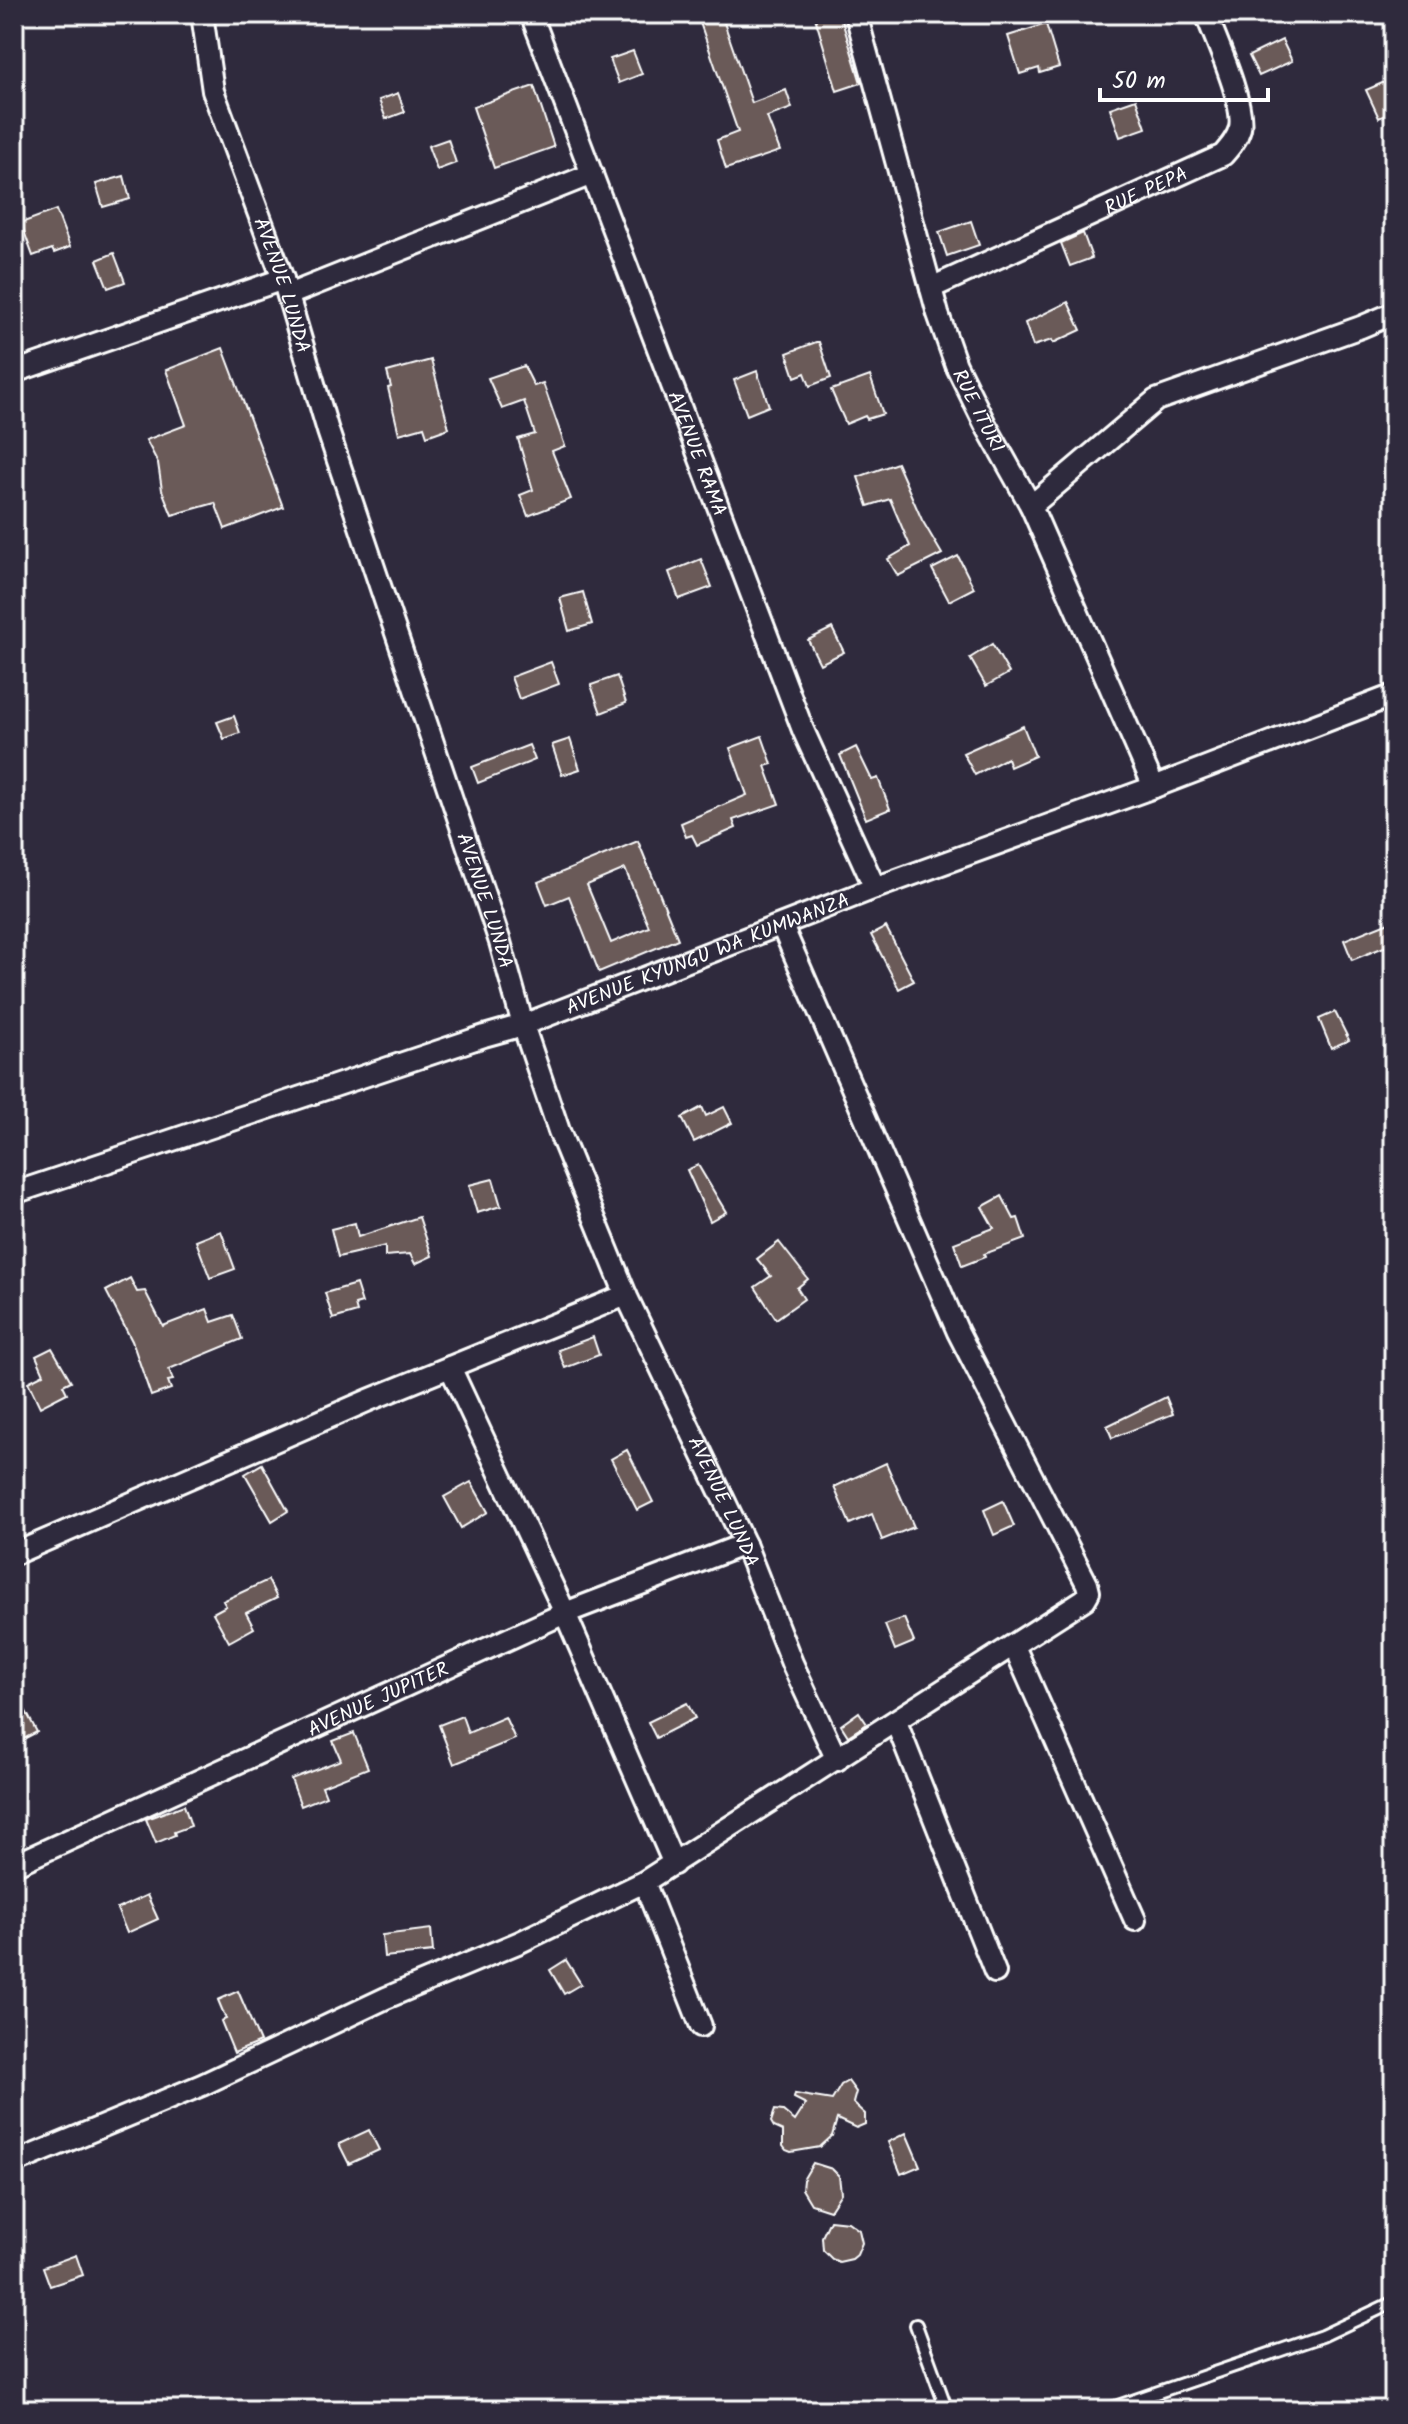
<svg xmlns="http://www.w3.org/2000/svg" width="1408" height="2424" viewBox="0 0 1408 2424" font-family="Kalam,sans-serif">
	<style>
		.building { fill: #6b5a59; stroke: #fff; stroke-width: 2; fill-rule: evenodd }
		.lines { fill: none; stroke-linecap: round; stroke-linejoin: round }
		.lane-casing { stroke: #fff; stroke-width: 16 }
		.street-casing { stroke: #fff; stroke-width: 26 }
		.lane { stroke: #2f2a3d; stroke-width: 10 }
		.street { stroke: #2f2a3d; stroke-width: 20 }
		.labels { text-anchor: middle; stroke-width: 7; stroke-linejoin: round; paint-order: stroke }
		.street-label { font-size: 20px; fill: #fff; stroke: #2f2a3d }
	</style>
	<rect width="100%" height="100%" fill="#2f2a3d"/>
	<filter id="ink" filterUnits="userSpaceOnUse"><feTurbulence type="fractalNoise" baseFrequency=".0125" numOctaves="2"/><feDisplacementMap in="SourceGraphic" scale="16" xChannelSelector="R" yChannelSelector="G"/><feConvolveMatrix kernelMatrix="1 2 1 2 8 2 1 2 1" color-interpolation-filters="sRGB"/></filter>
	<g filter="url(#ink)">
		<g class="building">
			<polygon points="697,14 721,14 752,103 786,90 792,108 767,117 780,151 726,169 717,140 738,132"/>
			<polygon points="814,14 840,14 861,83 837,91"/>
			<polygon points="1046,24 1059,67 1040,73 1039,68 1020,74 1008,36"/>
			<polygon points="1282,40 1292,61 1259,76 1249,56"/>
			<polygon points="633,51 642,74 619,83 610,59"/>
			<polygon points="1394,78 1394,111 1379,118 1366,90"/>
			<polygon points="534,86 554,147 494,168 473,107"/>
			<polygon points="398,93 405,112 386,119 379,100"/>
			<polygon points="1136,99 1146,128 1120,137 1110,108"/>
			<polygon points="448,139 456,163 437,170 428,146"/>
			<polygon points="124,176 130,199 103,207 96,184"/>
			<polygon points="56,210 70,247 54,253 52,249 33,256 21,223"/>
			<polygon points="971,221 979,245 947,256 939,232"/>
			<polygon points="1083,233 1092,258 1070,266 1061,243"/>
			<polygon points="114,253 125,282 108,288 97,260"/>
			<polygon points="1068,302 1081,330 1053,343 1052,340 1033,346 1025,323"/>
			<polygon points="816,342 819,342 831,378 810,386 805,373 795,377 787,353"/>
			<polygon points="223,348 283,507 225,529 215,503 172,515 162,490 158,463 146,440 186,425 166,370"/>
			<polygon points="431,360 449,428 427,436 424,427 399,434 388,388 391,387 387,372"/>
			<polygon points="524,366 534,386 543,383 565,446 552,451 571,499 528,516 520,495 533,490 518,439 535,434 524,401 502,409 488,378"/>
			<polygon points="757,371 769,406 747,415 734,380"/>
			<polygon points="870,376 883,414 867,419 865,416 846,424 831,390"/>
			<polygon points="897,463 922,520 942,554 898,576 888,559 910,546 890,499 868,506 858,477"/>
			<polygon points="958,556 974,588 949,601 932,569"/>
			<polygon points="701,559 712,587 679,599 669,572"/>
			<polygon points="583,592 592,624 569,631 560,598"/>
			<polygon points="832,628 844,652 820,664 808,640"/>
			<polygon points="992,644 1009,673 986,686 970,658"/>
			<polygon points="551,662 559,684 519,699 511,677"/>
			<polygon points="617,676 626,703 601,713 591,685"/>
			<polygon points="234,716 240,733 224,739 217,722"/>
			<polygon points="1023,726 1035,756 1010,767 1007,758 975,775 963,753"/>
			<polygon points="762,736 772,764 765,766 779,804 733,820 736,828 697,845 692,835 686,837 681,823 747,795 730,748"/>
			<polygon points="570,739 580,769 562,775 552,745"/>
			<polygon points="529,745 535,760 478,783 472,767"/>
			<polygon points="856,747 872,780 878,778 890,809 866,819 840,755"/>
			<path d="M 638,841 L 678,939 L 599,972 L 569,896 L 547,905 L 538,882 ZM 625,869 L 649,927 L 611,943 L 587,885 Z"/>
			<polygon points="1394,920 1394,943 1352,960 1344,940"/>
			<polygon points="886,927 914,981 899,989 871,935"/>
			<polygon points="1335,1012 1349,1040 1331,1048 1319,1019"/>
			<polygon points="702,1107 706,1116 724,1107 732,1123 694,1142 682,1118"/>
			<polygon points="698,1165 726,1212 710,1221 687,1170"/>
			<polygon points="493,1179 501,1206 477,1213 469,1185"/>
			<polygon points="1002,1196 1014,1219 1018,1218 1025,1239 984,1254 985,1257 962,1266 954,1243 994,1228 982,1207"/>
			<polygon points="419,1217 432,1256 415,1264 410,1254 385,1256 385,1246 338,1257 331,1229 355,1223 358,1237"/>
			<polygon points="221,1231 235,1269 210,1278 196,1241"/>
			<polygon points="779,1242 808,1279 797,1288 804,1299 776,1319 755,1287 771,1276 757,1259"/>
			<polygon points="130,1278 137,1292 145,1291 163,1326 207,1309 212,1322 233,1315 242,1339 169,1369 173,1380 168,1381 171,1389 151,1396 132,1341 106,1291"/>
			<polygon points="356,1284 362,1303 355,1305 357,1312 333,1319 325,1293"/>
			<polygon points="593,1337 599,1355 565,1368 558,1350"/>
			<polygon points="52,1348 71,1381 63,1385 67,1393 40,1407 28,1382 44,1374 36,1356"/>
			<polygon points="1166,1397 1173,1414 1112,1438 1107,1426"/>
			<polygon points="627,1450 653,1502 637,1510 611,1459"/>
			<polygon points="886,1463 914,1527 882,1540 872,1514 850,1524 834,1487"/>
			<polygon points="262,1464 288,1511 272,1521 245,1474"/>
			<polygon points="471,1482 488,1512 461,1528 444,1497"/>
			<polygon points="1003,1501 1014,1526 994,1535 984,1510"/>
			<polygon points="268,1580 277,1598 246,1613 254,1628 229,1642 213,1613 226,1606 223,1601"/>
			<polygon points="904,1618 914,1642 895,1650 885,1625"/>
			<polygon points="14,1689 37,1732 14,1744"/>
			<polygon points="687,1703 695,1718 656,1738 648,1722"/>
			<polygon points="859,1712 867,1724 848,1736 841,1725"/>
			<polygon points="462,1716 468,1733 505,1717 515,1739 454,1764 439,1725"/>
			<polygon points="354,1733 368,1768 322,1786 326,1796 301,1806 291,1779 341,1760 333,1741"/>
			<polygon points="184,1805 191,1826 174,1832 175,1835 156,1843 146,1819"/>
			<polygon points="147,1895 158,1919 127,1933 117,1909"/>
			<polygon points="431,1929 433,1952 384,1957 382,1935"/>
			<polygon points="566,1960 581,1984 564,1994 550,1970"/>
			<polygon points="238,1991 260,2042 234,2053 221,2021 226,2019 218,2000"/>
			<polygon points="848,2081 856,2092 853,2103 865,2114 865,2124 856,2128 837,2119 832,2136 820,2147 791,2152 786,2150 783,2146 783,2131 774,2127 771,2122 775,2110 783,2111 795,2121 806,2104 794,2098 795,2094 832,2100 841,2085"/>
			<polygon points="369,2130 379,2150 349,2164 339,2144"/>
			<polygon points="906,2133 920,2166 901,2174 888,2142"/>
			<polygon points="813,2163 832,2169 839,2176 841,2193 830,2210 811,2204 802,2189 803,2180"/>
			<polygon points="830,2220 848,2222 859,2230 862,2243 857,2255 852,2259 839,2262 832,2259 823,2250 822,2237"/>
			<polygon points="76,2255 83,2275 50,2286 43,2267"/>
		</g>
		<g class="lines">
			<defs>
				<g id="lane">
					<polyline points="916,2325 947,2410"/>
					<polyline points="1106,2410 1322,2336 1394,2302"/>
				</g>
				<g id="street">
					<path id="s1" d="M 202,14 L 213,91 L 283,279 L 328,431 L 500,942 L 523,1025 L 559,1131 L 626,1295 L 745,1544 L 792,1663 L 837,1760"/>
					<path id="s2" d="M 531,14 L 803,730 L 875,888"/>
					<path id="s3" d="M 856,14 L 938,314 L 956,365 L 985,424 L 1031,506 L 1154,787"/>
					<path id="s4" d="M 931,288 L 1223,155 C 1230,147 1237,139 1240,128 C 1245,104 1216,40 1206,14"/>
					<polyline points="288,295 592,174"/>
					<polyline points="14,372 283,279"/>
					<polyline points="1031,506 1156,400 1361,327 1394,313"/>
					<path id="s5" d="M 14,1193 L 484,1036 L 523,1025 L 875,888 L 1154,787 L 1394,695"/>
					<polyline points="450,1367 565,1613 674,1864"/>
					<polyline points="14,1554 369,1400 626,1295"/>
					<polyline points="1014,1646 1135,1920"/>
					<polyline points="896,1722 995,1972"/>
					<path id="s6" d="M 14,1865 L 565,1613 L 745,1544"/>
					<polyline points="644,1882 701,2026"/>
					<polyline points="14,2163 202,2085 386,1998 520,1942 644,1882 1085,1599 1089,1592 1087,1584 958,1332 782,926"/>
				</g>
			</defs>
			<use href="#lane" class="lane-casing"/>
			<use href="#street" class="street-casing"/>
			<use href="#lane" class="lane"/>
			<use href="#street" class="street"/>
		</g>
	</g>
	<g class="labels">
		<g class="street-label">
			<text dy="7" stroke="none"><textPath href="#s4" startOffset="236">RUE PEPA</textPath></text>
			<text dy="7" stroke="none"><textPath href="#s1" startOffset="284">AVENUE LUNDA</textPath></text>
			<text dy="7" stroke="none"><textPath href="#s3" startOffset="416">RUE ITURI</textPath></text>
			<text dy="7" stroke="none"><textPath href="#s2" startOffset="470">AVENUE RAMA</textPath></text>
			<text dy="7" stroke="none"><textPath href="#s1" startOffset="932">AVENUE LUNDA</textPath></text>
			<text dy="7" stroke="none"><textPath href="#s5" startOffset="734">AVENUE KYUNGU WA KUMWANZA</textPath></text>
			<text dy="7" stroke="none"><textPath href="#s1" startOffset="1580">AVENUE LUNDA</textPath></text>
			<text dy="7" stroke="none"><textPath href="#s6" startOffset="400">AVENUE JUPITER</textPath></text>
		</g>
	</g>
	<rect width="1408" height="2424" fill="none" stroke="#2f2a3d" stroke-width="48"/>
	<rect x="24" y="24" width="1360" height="2376" fill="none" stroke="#fff" stroke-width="3" filter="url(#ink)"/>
	<path d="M1100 88v12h168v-12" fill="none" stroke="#ffffff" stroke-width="4"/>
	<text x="1112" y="88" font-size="24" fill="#ffffff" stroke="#2f2a3d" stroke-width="6" paint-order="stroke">50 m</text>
</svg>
